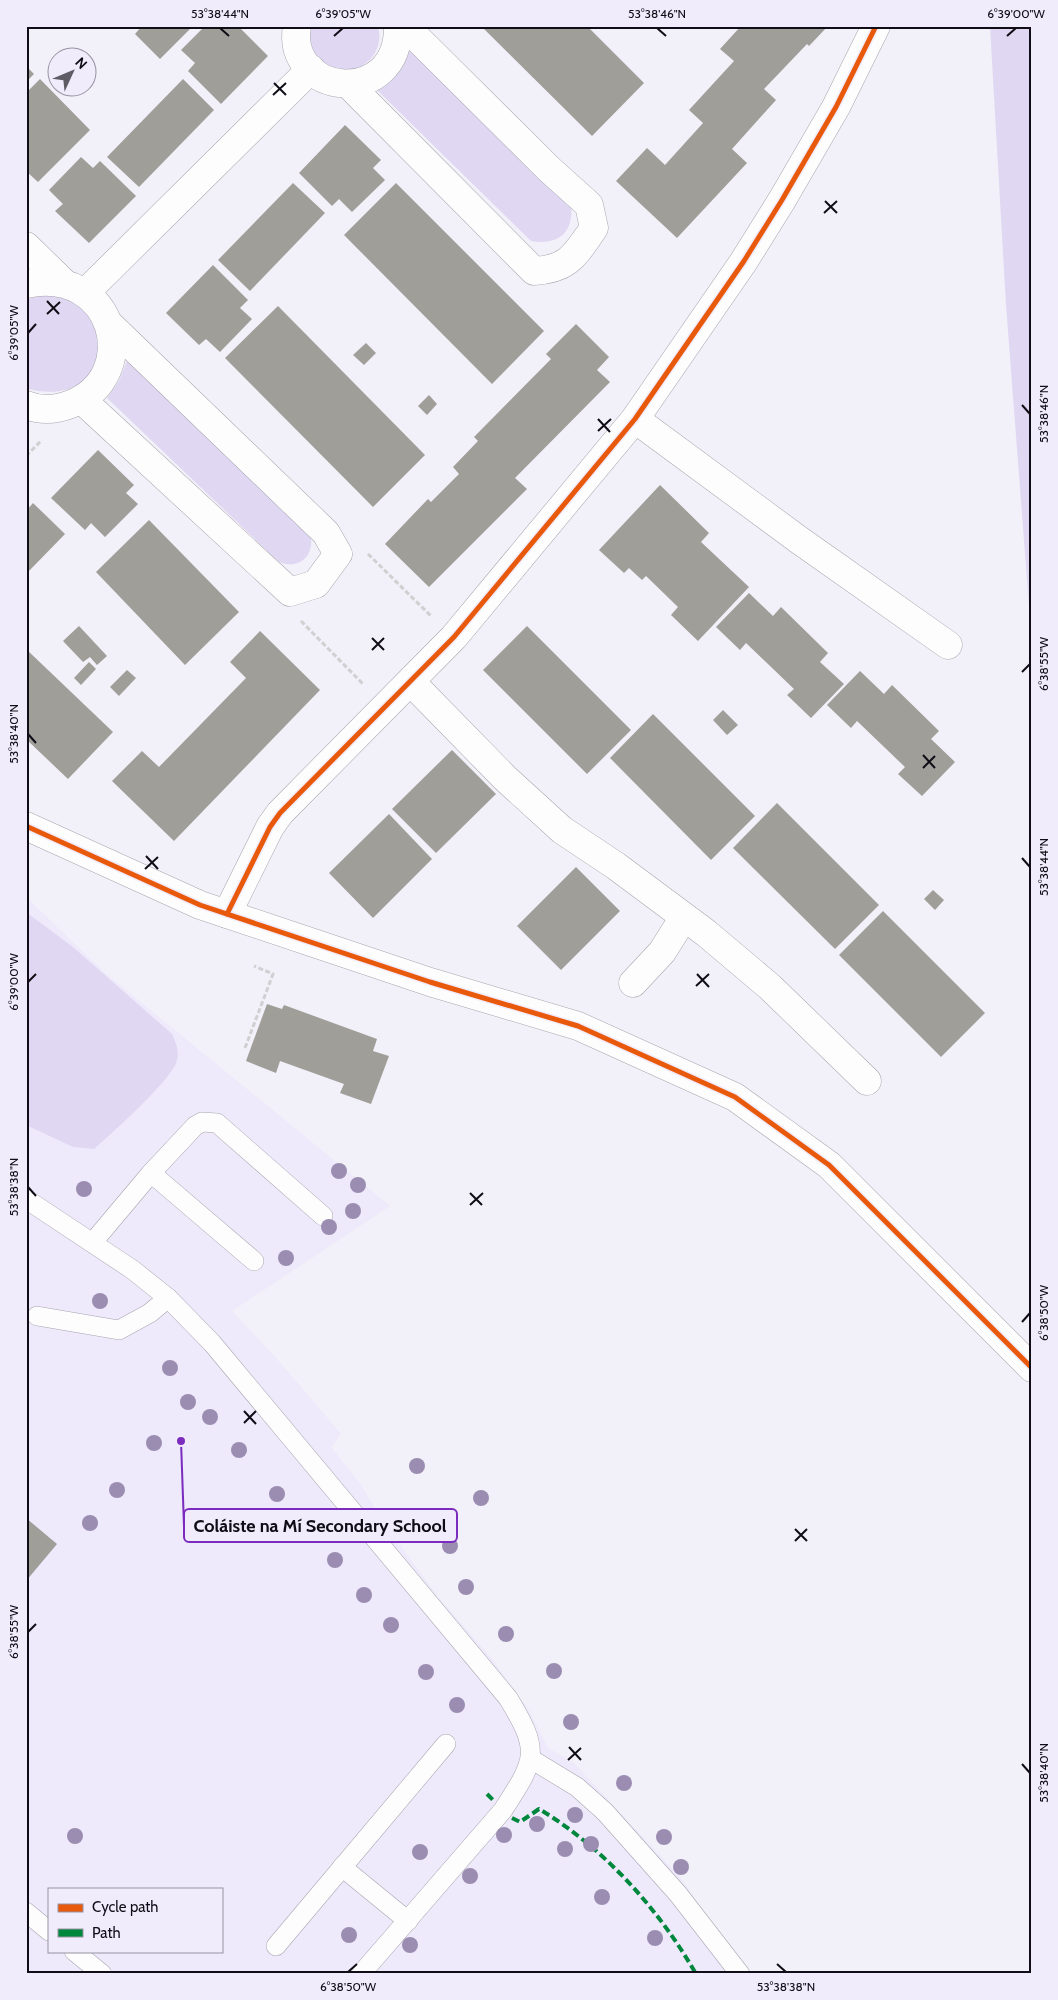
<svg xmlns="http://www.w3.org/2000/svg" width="1058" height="2000" viewBox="0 0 1058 2000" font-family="Cabin,sans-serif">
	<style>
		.built { fill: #eee9fb; fill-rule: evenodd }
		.green { fill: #e0d8f2 }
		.building { fill: #9f9e99 }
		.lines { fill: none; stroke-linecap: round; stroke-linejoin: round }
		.lane-casing { stroke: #a7a5ad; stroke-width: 20 }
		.street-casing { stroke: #a7a5ad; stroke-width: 29 }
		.path { stroke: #d0d0d2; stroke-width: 3; stroke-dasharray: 5 2.5; stroke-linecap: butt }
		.lane { stroke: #fdfdfe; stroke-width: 19 }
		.street { stroke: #fdfdfe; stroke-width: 28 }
		.quiet { stroke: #00873e; stroke-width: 4; stroke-dasharray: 8 4; stroke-linecap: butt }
		.cycleway-casing { stroke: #f1ecfc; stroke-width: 8 }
		.cycleway { stroke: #e8590c; stroke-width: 5 }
		.tree { fill: #9b8db1 }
		.ticks { fill: none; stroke: #100d16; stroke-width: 2 }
		.leader { fill: none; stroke: #7b2cbf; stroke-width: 2 }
		.callout-dot { fill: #7b2cbf; stroke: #f1ecfc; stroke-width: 2 }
		.callout { fill: #f1ecfc; stroke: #7b2cbf; stroke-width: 2 }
		.callout-label { font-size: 18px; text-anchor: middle; font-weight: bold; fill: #100d16 }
		.neatline { fill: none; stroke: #100d16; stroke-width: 2 }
		.ticks-label { font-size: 12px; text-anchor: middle; fill: #100d16 }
	</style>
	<rect width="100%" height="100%" fill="#f2f0f8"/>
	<path class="built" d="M 26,897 L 105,973 L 390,1206 L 232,1311 L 277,1359 L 341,1434 L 331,1447 L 359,1482 L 382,1520 L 438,1597 L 489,1655 L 528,1709 L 548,1748 L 574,1763 L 679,1876 L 749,1974 L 26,1974 ZM 49,1889 L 221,1889 L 221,1951 L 49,1951 Z"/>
	<g class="green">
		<path d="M 310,26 L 378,26 C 391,76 306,95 310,26 Z"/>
		<polygon points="990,26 1032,26 1032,645 1006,305"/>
		<path d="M 410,44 L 570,201 C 576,230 560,246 531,241 L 376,89 L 406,57 Z"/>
		<path d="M 43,293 C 52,295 66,295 73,299 C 77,302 81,307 84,310 C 95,322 95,325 97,341 C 103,384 62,400 26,388 L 26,298 Z"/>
		<path d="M 128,358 L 309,531 C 317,552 302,571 279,562 L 107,398 L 119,381 Z"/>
		<path d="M 26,912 L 73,947 L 172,1034 C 176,1043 180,1052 176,1063 C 169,1082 111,1134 94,1149 L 73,1147 L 26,1125 Z"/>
	</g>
	<g class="building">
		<polygon points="142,26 193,26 160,59 135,34"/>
		<polygon points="205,26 223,26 225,28 227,26 238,26 268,56 221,104 188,71 195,63 181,50"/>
		<polygon points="481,26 587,26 644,83 592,136"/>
		<polygon points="741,26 828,26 809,46 807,44 764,89 776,100 732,149 747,163 677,238 616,181 647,148 665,165 703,123 689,110 734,61 720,49"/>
		<polygon points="26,66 34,74 26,82"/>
		<polygon points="40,79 90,130 38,182 26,171 26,93"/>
		<polygon points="183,79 214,110 139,187 107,157"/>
		<polygon points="345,125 381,160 373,168 385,180 352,212 339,199 332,206 299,173"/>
		<polygon points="81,157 93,168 100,161 136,196 89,243 55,211 63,204 49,190"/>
		<polygon points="293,183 325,213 250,291 218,260"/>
		<polygon points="396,183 544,331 492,384 344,235"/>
		<polygon points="213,265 248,300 240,308 252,319 220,352 206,339 199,345 166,313"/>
		<polygon points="278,306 425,455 373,507 225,358"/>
		<polygon points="576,324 609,357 597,370 610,382 515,478 527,489 429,587 385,544 428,499 431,502 459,474 453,467 478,441 474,437 551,359 546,354"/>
		<polygon points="366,343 376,353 364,365 353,355"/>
		<polygon points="429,395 437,404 427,415 418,406"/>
		<polygon points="98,450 134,485 126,493 138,504 105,537 91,523 85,530 51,498"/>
		<polygon points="660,485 709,533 701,542 749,587 698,641 671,615 678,607 646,576 642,580 629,568 624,573 599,550"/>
		<polygon points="33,503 65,534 26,574 26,511"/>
		<polygon points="149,520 239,612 185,665 96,572"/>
		<polygon points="749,593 773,616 781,607 828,653 820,662 844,684 811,718 787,695 794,689 746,643 740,650 716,627"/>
		<polygon points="79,626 107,656 97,665 90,657 83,662 63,641"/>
		<polygon points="527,626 631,730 587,774 483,670"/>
		<polygon points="260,631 320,690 174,841 112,781 142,751 159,767 246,678 230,662"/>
		<polygon points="26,649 113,732 68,779 26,739"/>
		<polygon points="89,662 96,669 81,685 74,678"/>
		<polygon points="127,670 136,678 119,696 110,687"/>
		<polygon points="860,671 884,694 892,685 939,731 931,739 955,762 922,796 898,774 905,767 857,721 851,728 827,705"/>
		<polygon points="723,710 738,725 727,735 713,720"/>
		<polygon points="653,714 755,816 711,860 610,758"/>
		<polygon points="452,750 496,794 436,853 392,809"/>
		<polygon points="777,803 879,905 835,949 733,848"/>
		<polygon points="389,814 432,859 373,918 329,873"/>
		<polygon points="576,867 620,911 561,970 517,926"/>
		<polygon points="933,890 944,900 935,910 924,899"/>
		<polygon points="883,911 985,1013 941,1057 839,955"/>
		<polygon points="267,1004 282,1009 284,1005 377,1039 373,1051 389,1056 371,1104 340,1093 344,1084 280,1061 276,1073 246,1061"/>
		<polygon points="26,1518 57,1544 26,1581"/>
	</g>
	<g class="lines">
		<defs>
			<g id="lane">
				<polyline points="151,1173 254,1261"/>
				<path d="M 26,1199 L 133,1270 L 168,1298 L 212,1343 L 508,1698 C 541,1752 536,1759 503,1810 L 361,1974"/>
				<polyline points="93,1242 151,1173 195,1126 202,1122 217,1123 323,1216"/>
				<polyline points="37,1316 119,1330 150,1313 168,1298"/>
				<polyline points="531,1759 577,1787 605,1812 678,1894 740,1974"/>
				<polyline points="342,1867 408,1921"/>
				<polyline points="26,1912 49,1931"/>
				<polyline points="276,1946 446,1744"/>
				<polyline points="74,1951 102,1974"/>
			</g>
			<g id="street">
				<path d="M 297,26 C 285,96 399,109 398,26"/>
				<path d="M 349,85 L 534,271 C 569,269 575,255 594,228 L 589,205 L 549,169 L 405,26"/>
				<polyline points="26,246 64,283"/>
				<path d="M 26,284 C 115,265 143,376 71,404 C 56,410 41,411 26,405"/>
				<polyline points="85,293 311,69"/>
				<polyline points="82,400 290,592 316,584 338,554 326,533 109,324"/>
				<polyline points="635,419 799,540 948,645"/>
				<polyline points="411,682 505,778 562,830 616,866 706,933 770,987 867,1081"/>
				<polyline points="26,826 200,905 430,982 578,1026 735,1097 829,1165 1032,1368"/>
				<polyline points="227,914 270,827 280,813 454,637 635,419 744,261 782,200 836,107 876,26"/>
				<polyline points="633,983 662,952 684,917"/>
			</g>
		</defs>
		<use href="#lane" class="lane-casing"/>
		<use href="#street" class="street-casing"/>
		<g class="path">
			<polyline points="26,456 42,440"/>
			<polyline points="368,554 432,617"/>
			<polyline points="301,621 363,684"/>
			<polyline points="245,1048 273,974 254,966"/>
		</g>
		<use href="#lane" class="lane"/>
		<use href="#street" class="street"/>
		<g class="quiet">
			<polyline points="487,1794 494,1801"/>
			<path d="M 512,1818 L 520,1822 L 539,1809 C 603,1847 659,1909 696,1974"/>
		</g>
		<defs>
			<g id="cycleway">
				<polyline points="26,826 200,905 430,982 578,1026 735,1097 829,1165 1032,1368"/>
				<polyline points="227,914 270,827 280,813 454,637 635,419 744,261 782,200 836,107 876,26"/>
			</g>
		</defs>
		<use href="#cycleway" class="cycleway-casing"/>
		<use href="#cycleway" class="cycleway"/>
	</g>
	<g class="tree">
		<circle cx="339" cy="1171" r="8"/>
		<circle cx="358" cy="1185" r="8"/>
		<circle cx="84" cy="1189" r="8"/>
		<circle cx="353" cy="1211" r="8"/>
		<circle cx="329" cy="1227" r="8"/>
		<circle cx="286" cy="1258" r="8"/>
		<circle cx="100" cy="1301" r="8"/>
		<circle cx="170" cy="1368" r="8"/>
		<circle cx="188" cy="1402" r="8"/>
		<circle cx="210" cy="1417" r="8"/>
		<circle cx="154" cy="1443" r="8"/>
		<circle cx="239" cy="1450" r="8"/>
		<circle cx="417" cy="1466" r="8"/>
		<circle cx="117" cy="1490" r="8"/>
		<circle cx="277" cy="1494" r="8"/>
		<circle cx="481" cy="1498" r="8"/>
		<circle cx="90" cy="1523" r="8"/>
		<circle cx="450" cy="1546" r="8"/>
		<circle cx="335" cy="1560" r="8"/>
		<circle cx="466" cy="1587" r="8"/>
		<circle cx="364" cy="1595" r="8"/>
		<circle cx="391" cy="1625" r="8"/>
		<circle cx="506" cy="1634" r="8"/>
		<circle cx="554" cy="1671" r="8"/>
		<circle cx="426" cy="1672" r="8"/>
		<circle cx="457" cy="1705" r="8"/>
		<circle cx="571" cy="1722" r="8"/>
		<circle cx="624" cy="1783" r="8"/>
		<circle cx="575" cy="1815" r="8"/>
		<circle cx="537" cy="1824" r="8"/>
		<circle cx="504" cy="1835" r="8"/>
		<circle cx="75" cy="1836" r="8"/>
		<circle cx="664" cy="1837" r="8"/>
		<circle cx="591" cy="1844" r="8"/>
		<circle cx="565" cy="1849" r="8"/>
		<circle cx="420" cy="1852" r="8"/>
		<circle cx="681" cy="1867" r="8"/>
		<circle cx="470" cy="1876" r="8"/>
		<circle cx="602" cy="1897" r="8"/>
		<circle cx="349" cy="1935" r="8"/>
		<circle cx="655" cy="1938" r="8"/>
		<circle cx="410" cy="1945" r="8"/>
	</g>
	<path class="ticks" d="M 220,28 L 229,36M 657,28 L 666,36M 334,36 L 343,28M 1007,36 L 1016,28M 274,83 L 286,95M 273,95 L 286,83M 825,201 L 837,213M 824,213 L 837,201M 47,301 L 59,314M 47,314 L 60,302M 28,333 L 36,324M 1022,405 L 1030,414M 598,419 L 610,432M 598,431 L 611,419M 372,638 L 384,650M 372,650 L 384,638M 1022,672 L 1030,664M 28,734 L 36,743M 923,755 L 935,768M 923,768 L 935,756M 146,856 L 158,869M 1022,858 L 1030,867M 145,869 L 158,857M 697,974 L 709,987M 28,982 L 36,974M 696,986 L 709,974M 28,1187 L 36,1196M 470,1193 L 482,1205M 470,1205 L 483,1193M 1022,1322 L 1030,1313M 244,1411 L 256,1424M 244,1423 L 256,1411M 795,1529 L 807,1541M 795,1541 L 807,1529M 28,1632 L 36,1624M 569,1747 L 581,1760M 568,1760 L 581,1748M 1022,1764 L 1030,1773M 777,1964 L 786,1972M 348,1972 L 357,1964"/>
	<path class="leader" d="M181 1441L184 1526"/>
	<circle class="callout-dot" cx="181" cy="1441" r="5"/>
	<rect class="callout" x="184" y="1509" width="273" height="33" rx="5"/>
	<g class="callout-label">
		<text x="320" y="1532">Coláiste na Mí Secondary School</text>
	</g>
	<rect width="1058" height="2000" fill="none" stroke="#f1ecfc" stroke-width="55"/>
	<rect x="48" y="1888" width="175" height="65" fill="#f1ecfc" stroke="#9793a0"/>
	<rect x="58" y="1904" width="25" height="8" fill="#e8590c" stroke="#9793a0"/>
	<text x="92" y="1912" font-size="15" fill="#100d16">Cycle path</text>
	<rect x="58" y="1929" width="25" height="8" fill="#00873e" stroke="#9793a0"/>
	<text x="92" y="1938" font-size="15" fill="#100d16">Path</text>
	<g transform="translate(72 72) rotate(46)"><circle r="24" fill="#f1ecfc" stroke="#9793a0"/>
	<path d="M0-4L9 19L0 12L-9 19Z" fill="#5f5c65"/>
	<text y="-8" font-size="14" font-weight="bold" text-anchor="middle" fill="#100d16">N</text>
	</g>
	<rect x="28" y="28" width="1002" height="1944" class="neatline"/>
	<g class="ticks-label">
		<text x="220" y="18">53°38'44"N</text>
		<text x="343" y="18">6°39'05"W</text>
		<text x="657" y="18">53°38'46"N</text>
		<text x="1016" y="18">6°39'00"W</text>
		<text transform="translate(14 333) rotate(-90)" y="4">6°39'05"W</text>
		<text transform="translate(1044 414) rotate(-90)" y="4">53°38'46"N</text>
		<text transform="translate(1044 664) rotate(-90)" y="4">6°38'55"W</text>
		<text transform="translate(14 734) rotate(-90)" y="4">53°38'40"N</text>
		<text transform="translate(1044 867) rotate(-90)" y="4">53°38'44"N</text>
		<text transform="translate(14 982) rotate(-90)" y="4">6°39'00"W</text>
		<text transform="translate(14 1187) rotate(-90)" y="4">53°38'38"N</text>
		<text transform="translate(1044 1313) rotate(-90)" y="4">6°38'50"W</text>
		<text transform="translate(14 1632) rotate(-90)" y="4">6°38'55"W</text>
		<text transform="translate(1044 1773) rotate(-90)" y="4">53°38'40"N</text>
		<text x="348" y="1991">6°38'50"W</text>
		<text x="786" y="1991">53°38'38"N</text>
	</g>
</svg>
